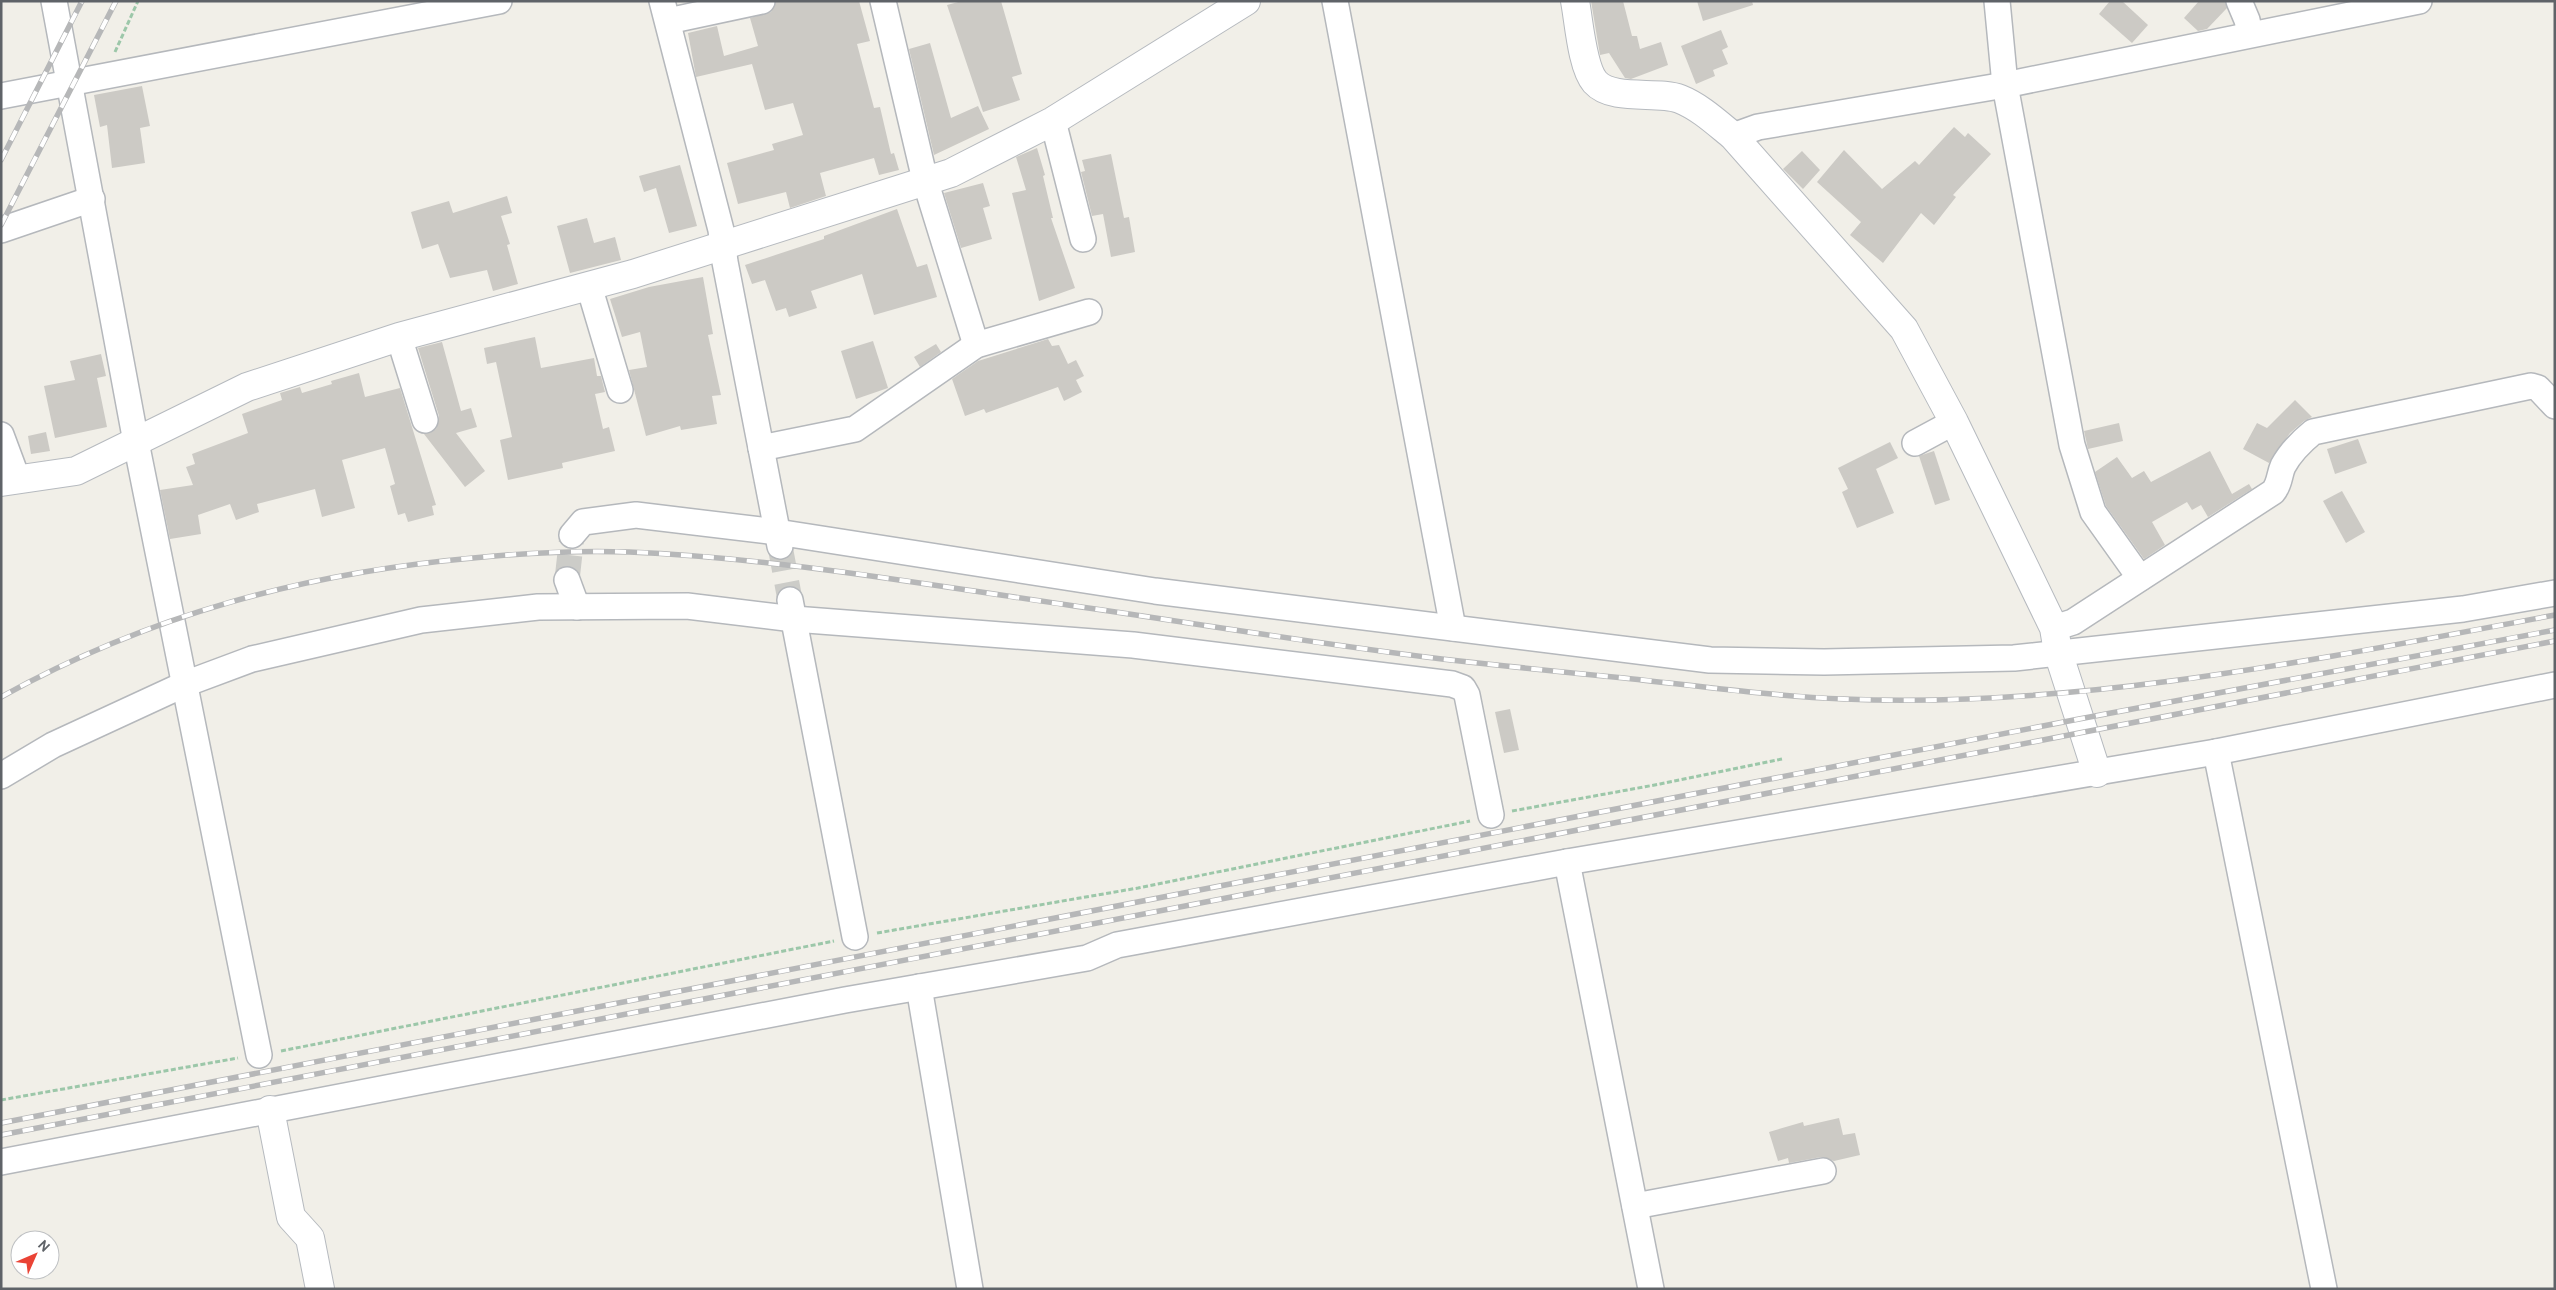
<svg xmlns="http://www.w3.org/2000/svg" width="2556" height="1290" viewBox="0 0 2556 1290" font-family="Overpass,sans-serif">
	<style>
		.building { fill: #cccac5 }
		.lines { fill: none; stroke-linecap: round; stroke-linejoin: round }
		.street-tunnel { stroke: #ccccc8; stroke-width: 25; stroke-dasharray: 25 12; stroke-linecap: butt }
		.street-casing { stroke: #b5b8bc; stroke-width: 28 }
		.secondary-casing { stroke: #b6babf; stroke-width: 30 }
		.path { stroke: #9cc7a9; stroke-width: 3; stroke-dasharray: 5 2.5; stroke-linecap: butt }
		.street { stroke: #fff; stroke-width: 25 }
		.secondary { stroke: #fff; stroke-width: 28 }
		.rail-casing { stroke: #b6b7b8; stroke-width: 5.5 }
		.rail { stroke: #fff; stroke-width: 4; stroke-dasharray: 11; stroke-linecap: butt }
	</style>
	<rect width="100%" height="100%" fill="#f1efe8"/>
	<g class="building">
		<polygon points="776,1 859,1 870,41 857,44 874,108 880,107 891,154 894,153 899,170 879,175 874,158 820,173 826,196 790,208 786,192 738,204 727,163 774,150 772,144 803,135 793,103 765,110 752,64 696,77 688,33 717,26 724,56 758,46 750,18 771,12"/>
		<polygon points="962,1 1001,1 1022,74 1012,77 1020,100 983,112 947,5"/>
		<polygon points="1591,1 1623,1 1632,36 1637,36 1640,49 1661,42 1668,65 1631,79 1625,78 1609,53 1600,55"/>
		<polygon points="1697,1 1752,1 1753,5 1703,21"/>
		<polygon points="2110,1 2122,1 2148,25 2132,43 2099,14"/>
		<polygon points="2199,1 2225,1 2227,8 2207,29 2198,31 2184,18"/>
		<polygon points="1721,30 1728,47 1722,50 1728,64 1713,70 1715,76 1696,84 1681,46"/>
		<polygon points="930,43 951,118 978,106 989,129 934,155 909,49"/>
		<polygon points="142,86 150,126 140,128 145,163 112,168 107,125 100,127 94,95"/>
		<polygon points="1954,127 1965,137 1968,133 1991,154 1953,195 1956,197 1934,225 1921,213 1883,263 1850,235 1861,222 1817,182 1844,150 1882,189 1915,161 1919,165"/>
		<polygon points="1037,148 1045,175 1043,176 1053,218 1051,218 1075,288 1039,301 1012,193 1026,190 1016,157"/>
		<polygon points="1802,151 1820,170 1803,189 1783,169"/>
		<polygon points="1111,154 1124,218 1129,217 1135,252 1111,257 1103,214 1092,216 1081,172 1085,171 1082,160"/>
		<polygon points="680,165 697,226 669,233 656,188 644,192 639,176"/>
		<polygon points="983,183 990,206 983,208 992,239 961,248 944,193"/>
		<polygon points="507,196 512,213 501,216 510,244 507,245 518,284 493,291 487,270 450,278 438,244 422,249 411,212 449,201 453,213"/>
		<polygon points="897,209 917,267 927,264 937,297 874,315 862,274 811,291 817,308 789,317 786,308 776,311 765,280 752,284 745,265 824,239 824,236"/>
		<polygon points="587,218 594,243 615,237 621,260 570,273 557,226"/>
		<polygon points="703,277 713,334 708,335 721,395 712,396 717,424 681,430 680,426 646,436 629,370 647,367 640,332 622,337 610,299 649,287"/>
		<polygon points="535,337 541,368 594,358 597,376 601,376 605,392 595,394 603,429 609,427 615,451 562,463 563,468 508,480 500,440 512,437 496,362 487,364 484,348"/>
		<polygon points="1048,339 1052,346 1059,345 1068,364 1076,360 1084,376 1076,380 1082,392 1064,401 1058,387 986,413 984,409 965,416 952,379 978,361"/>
		<polygon points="873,341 888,388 856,399 841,351"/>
		<polygon points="442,342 461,411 471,408 477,427 456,433 485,471 465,487 424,434 436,429 439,416 418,348"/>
		<polygon points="936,344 941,352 920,367 914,357"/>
		<polygon points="101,354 106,376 97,378 107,427 55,438 44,386 75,380 70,361"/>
		<polygon points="359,373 365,397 400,388 436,505 432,506 434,515 408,522 405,513 398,515 390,486 395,484 385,448 342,460 355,508 322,517 315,489 257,504 259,512 236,520 230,504 198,515 201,534 170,539 160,490 193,485 186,467 195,464 192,454 248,433 242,414 282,400 280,393 300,387 302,393 332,384 331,381"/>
		<polygon points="2295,400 2312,417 2304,421 2290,433 2269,463 2243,449 2257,423 2267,428"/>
		<polygon points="2119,423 2123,441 2088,449 2084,431"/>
		<polygon points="46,432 50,451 31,454 28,436"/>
		<polygon points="2358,439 2367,463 2335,474 2327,449"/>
		<polygon points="1890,442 1898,458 1876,469 1894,513 1857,528 1842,492 1848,489 1838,468"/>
		<polygon points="1934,451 1950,500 1935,505 1919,456"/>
		<polygon points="2210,451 2232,494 2249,484 2252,489 2208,517 2201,505 2192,510 2187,502 2152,522 2165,545 2144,559 2106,506 2095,472 2117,457 2132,478 2144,471 2151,482"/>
		<polygon points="2342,491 2365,532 2346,543 2323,501"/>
		<polygon points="1510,709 1519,750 1504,753 1495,712"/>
		<polygon points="1839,1118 1843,1135 1855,1133 1860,1155 1834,1161 1821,1157 1789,1163 1788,1158 1778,1161 1769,1132 1803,1122 1804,1126"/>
	</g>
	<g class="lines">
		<g class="street-tunnel">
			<polyline points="780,546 790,600"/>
			<polyline points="567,580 572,535"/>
		</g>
		<defs>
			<g id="street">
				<polyline points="54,1 136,442 259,1055"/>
				<polyline points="662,1 721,230 725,262 780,546"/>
				<polyline points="883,1 925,180 976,345"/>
				<polyline points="1335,1 1453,628"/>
				<polyline points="1997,1 2005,85 2072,445 2093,512 2140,578"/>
				<polyline points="2239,1 2247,20 2250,34"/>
				<polyline points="668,21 762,1"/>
				<polyline points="1,96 499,1"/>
				<polyline points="1053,121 1083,239"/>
				<polyline points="1733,136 1758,127 2005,85 2419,1"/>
				<polyline points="1,230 92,199"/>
				<polyline points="589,286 620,390"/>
				<polyline points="399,337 425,420"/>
				<polyline points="1,435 17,478"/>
				<polyline points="1915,443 1954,422"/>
				<polyline points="761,448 855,429 976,345 1089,312"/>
				<polyline points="572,535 583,522 636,515 777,532 1155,591 1710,660 1824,662 2014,658 2463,609 2555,593"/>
				<polyline points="567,580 577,607"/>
				<polyline points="790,600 855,937"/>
				<path d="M 2054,628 L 2073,622 L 2273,492 C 2280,484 2279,475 2283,466 C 2290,453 2302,441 2313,432 L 2531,386 L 2538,388 L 2555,406"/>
				<polyline points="2216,752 2324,1289"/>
				<polyline points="1,776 53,745 185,684 252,659 421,620 538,607 687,606 794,619 1133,645 1452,684 1463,688 1467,695 1491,815"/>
				<polyline points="1567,862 1651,1289"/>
				<polyline points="919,987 970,1289"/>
				<polyline points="1,1162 845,1000 1087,958 1117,945 1567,862 2216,752 2555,685"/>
				<polyline points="1635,1206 1823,1171"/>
			</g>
			<g id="secondary">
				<path d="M 1575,1 C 1579,22 1582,67 1595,82 C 1613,102 1658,90 1680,99 C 1700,107 1717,123 1733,136 L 1904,329 L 1954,422 L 2054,628 L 2058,652 L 2097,773"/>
				<polyline points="1,482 76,471 247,387 399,337 633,274 951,173 1053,121 1246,1"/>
				<polyline points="270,1110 291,1217 310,1238 320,1289"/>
			</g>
		</defs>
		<use href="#street" class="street-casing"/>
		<use href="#secondary" class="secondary-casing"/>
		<g class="path">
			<polyline points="115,52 138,1"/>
			<polyline points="1512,811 1660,784 1782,759"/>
			<polyline points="877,933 1138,888 1470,821"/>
			<polyline points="281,1051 834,941"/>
			<polyline points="1,1100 238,1058"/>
		</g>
		<use href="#street" class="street"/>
		<use href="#secondary" class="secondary"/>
		<defs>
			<g id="rail">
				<polyline points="1,160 82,1"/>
				<polyline points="1,225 116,1"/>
				<path d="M 1,697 C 149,615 305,573 473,558 C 525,553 576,550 629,552 C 776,558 922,584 1068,605 C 1193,623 1318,644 1442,659 C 1503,666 1563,672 1624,678 C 1697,686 1771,696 1844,699 C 2080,709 2324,658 2555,615"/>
				<polyline points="1,1123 2079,719 2555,630"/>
				<polyline points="1,1135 2555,641"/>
			</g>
		</defs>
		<use href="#rail" class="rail-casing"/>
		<use href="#rail" class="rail"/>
	</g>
	<rect width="2556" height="1290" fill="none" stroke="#5f6368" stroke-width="5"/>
	<g transform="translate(35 1255) rotate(45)"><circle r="24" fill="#ffffff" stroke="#bfc1c3"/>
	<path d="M0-4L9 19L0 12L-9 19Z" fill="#ea4335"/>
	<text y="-8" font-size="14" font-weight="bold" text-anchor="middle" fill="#5f6368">N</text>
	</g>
</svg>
